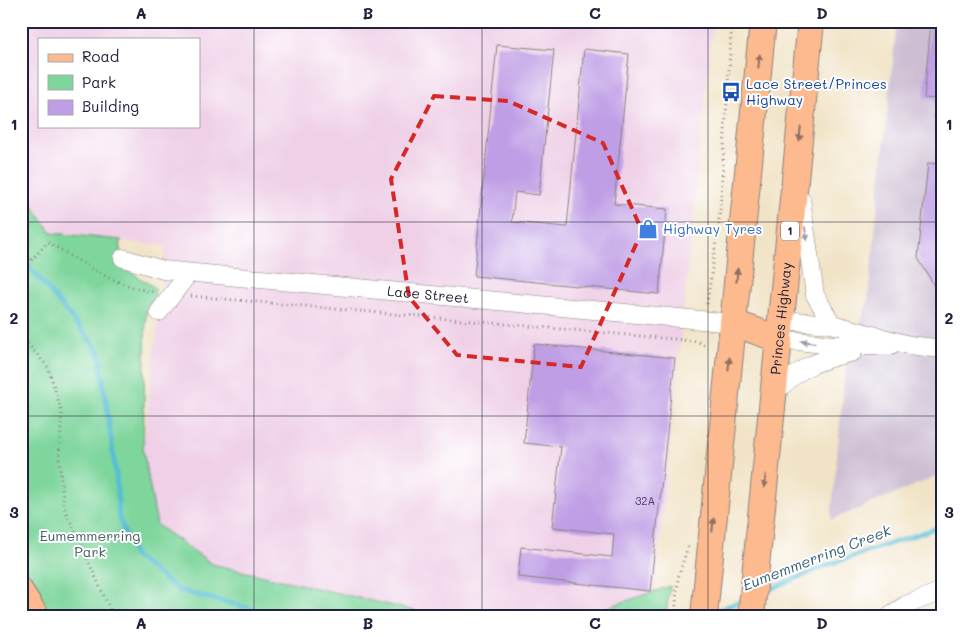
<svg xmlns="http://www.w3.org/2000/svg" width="963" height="637" viewBox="0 0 963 637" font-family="Mali,sans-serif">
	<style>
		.built { fill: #efd0e7; fill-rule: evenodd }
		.industrial { fill: #cdbed3 }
		.green { fill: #7ed69c; stroke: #507c6c }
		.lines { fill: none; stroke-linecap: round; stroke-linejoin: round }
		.stream { stroke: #56bdd3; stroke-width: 5 }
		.building { fill: #bf9ee5 }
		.minor-casing { stroke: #8a8280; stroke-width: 19 }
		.major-casing { stroke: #8a8280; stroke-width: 24 }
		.highway-casing { stroke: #8a8280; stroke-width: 28 }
		.path { stroke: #8a8280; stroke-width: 3; stroke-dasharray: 1 4; stroke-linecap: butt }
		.minor { stroke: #fff; stroke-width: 18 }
		.major { stroke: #fcba8e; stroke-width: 22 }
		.highway { stroke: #fcba8e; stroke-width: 26 }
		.oneway { fill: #8f6e64 }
		.oneway2 { fill: #9c9ca7 }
		.marked { fill: none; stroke: #d62828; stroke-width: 4; stroke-dasharray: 10 6; stroke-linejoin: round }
		.grid { fill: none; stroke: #22223b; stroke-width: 1; stroke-opacity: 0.55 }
		.labels { text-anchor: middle; stroke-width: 4; stroke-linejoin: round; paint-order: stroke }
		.number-label { font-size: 11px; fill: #494166 }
		.shield { fill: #fff; stroke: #646476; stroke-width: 1 }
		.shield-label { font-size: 12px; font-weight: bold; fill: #22223b }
		.transit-label { font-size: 14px; fill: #164399; stroke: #fff; text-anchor: start }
		.shop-label { font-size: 14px; fill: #366cbe; stroke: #fff; text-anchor: start }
		.street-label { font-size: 14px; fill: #22223b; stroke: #fff }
		.park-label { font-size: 14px; fill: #42615d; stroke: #fff }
		.water-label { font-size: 15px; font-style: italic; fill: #376078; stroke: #fff }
		.neatline { fill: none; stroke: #22223b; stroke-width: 2 }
		.grid-label { font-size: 16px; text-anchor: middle; font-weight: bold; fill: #22223b }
	</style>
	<rect width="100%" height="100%" fill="#fff"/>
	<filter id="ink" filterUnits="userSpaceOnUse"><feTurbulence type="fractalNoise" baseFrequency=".02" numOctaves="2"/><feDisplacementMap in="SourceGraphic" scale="10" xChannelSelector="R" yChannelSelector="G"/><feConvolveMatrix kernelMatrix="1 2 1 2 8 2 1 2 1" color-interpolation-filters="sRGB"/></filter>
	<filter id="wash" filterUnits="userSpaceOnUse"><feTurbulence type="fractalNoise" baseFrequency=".0096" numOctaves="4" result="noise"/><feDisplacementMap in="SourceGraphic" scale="20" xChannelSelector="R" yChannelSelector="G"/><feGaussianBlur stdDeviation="1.12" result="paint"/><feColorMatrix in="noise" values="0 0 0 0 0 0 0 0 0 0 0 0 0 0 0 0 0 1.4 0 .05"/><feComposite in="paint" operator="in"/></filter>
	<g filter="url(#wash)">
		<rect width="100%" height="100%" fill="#f1e3c6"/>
		<path class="built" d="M 21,21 L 713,21 L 655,591 L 582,616 L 437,616 L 212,564 L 157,525 L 143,451 L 166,246 L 52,233 L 21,189 ZM 39,39 L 199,39 L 199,126 L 39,126 Z"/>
		<polygon class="industrial" points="897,21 942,21 942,474 831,520 845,372 868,300"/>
		<g class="green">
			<polygon points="21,189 52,233 121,240 119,264 155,288 154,299 146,311 143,450 157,525 212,564 437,616 38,616 21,589"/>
			<polygon points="670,586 666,616 582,616"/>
		</g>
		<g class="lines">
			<g class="stream">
				<polyline points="21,257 99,351 116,475 119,519 134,556 178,590 279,616"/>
				<polyline points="761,593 828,565 942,526"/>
				<polyline points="713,612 744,600"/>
			</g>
		</g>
		<g id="blocks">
			<g class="building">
				<polygon points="931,21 942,21 942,117 934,117 936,99 924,98"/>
				<polygon points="497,45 554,50 539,195 515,192 512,222 567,227 584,49 629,54 614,204 667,209 659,294 474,276"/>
				<polygon points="928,163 942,164 942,299 918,258"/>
				<polygon points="534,344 675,358 650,591 518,577 521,547 612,557 614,534 552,527 561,447 524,443"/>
			</g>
		</g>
	</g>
	<g filter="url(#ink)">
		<use href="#blocks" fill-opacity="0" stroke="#8a8280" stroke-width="1"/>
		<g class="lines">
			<defs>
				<g id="minor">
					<polyline points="801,199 815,295 832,324"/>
					<path id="s1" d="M 123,258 L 163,270 L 733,323"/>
					<polyline points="159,312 189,273"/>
					<polyline points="781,320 832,324 909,345 942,349"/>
					<polyline points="779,339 833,345 891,345"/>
					<path d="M 773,394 C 804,365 812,362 853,352"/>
					<polyline points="889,616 906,605 942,591"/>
				</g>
				<polyline id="major" points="21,589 38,616"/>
				<g id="highway">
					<polyline points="733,323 779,339"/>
					<polyline points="704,616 763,21"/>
					<path id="s2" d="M 751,616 L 811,21"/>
				</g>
			</defs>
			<use href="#minor" class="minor-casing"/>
			<use href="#major" class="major-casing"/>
			<use href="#highway" class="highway-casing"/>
			<g class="path">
				<path d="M 21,271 L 48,242 C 81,262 115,287 155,292"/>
				<polyline points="191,296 696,341 706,346"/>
				<polyline points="707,304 720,212 732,21"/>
				<polyline points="21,336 48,367 62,413 59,458 64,507 113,616"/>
				<polyline points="675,616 678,578 689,543"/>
			</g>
			<use href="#minor" class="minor"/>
			<use href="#major" class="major"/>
			<use href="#highway" class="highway"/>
		</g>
		<defs><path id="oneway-solid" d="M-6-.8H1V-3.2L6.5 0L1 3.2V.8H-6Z" transform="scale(1.25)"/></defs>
		<g class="oneway">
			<use href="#oneway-solid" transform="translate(759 61) rotate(-84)"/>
			<use href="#oneway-solid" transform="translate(800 134) rotate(96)"/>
			<use href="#oneway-solid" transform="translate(737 275) rotate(-85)"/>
			<use href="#oneway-solid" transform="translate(729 364) rotate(-84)"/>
			<use href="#oneway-solid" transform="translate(765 481) rotate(96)"/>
			<use href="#oneway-solid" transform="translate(713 525) rotate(-84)"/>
		</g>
		<g class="oneway2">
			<use href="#oneway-solid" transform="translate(806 234) rotate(81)"/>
			<use href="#oneway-solid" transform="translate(808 342) rotate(-173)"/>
		</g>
	</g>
	<path class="marked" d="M 434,96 L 508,101 L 603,143 L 642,231 L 581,367 L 457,355 L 409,297 L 391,179 Z"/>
	<path class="grid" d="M 254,21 L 254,616M 482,21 L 482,616M 708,21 L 708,616M 21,222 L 942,222M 21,416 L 942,416"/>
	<defs>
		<symbol id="bus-bare" viewBox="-9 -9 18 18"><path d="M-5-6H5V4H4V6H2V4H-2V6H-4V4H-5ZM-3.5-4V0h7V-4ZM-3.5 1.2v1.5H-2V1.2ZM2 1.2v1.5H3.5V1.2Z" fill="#1a4fb4" stroke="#fff" stroke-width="2.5" paint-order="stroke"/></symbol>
		<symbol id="shop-bare" viewBox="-9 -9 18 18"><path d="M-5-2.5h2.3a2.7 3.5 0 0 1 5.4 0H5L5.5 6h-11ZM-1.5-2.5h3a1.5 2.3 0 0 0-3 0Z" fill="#3f7fe0" stroke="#fff" stroke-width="2.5" paint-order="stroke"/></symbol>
	</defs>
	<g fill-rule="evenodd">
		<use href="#bus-bare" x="717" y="78" width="28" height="28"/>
		<use href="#shop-bare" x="634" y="215" width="28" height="28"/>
	</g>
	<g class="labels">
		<g class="number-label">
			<text x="645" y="505">32A</text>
		</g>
		<rect class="shield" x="781" y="221.5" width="18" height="19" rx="4"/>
		<g class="shield-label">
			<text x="790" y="235">1</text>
		</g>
		<g class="transit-label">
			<text x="746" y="89">Lace Street/Princes<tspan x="746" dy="16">Highway</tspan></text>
		</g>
		<g class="shop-label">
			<text x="663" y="234">Highway Tyres</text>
		</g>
		<g class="street-label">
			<text dy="5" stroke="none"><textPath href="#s1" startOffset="308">Lace Street</textPath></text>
			<text dy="5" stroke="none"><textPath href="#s2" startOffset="299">Princes Highway</textPath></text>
		</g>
		<g class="park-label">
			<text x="90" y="541">Eumemmerring<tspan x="90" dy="16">Park</tspan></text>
		</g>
		<g class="water-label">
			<text transform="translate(817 558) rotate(-21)" y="5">Eumemmerring Creek</text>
		</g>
	</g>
	<rect width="963" height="637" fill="none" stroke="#fff" stroke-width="55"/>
	<rect x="38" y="38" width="162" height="90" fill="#ffffff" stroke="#a7a7b1"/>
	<rect x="48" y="54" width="25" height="8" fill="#fcba8e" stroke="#a7a7b1"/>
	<text x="82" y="62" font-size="15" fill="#22223b">Road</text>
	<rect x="48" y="75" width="25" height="15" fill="#7ed69c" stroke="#a7a7b1"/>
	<text x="82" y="88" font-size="15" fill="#22223b">Park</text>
	<rect x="48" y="100" width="25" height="15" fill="#bf9ee5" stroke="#a7a7b1"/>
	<text x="82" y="112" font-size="15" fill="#22223b">Building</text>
	<rect x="28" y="28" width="908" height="582" class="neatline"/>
	<g class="grid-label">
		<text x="141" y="19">A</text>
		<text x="368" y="19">B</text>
		<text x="595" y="19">C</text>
		<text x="822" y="19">D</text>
		<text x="14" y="130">1</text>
		<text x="949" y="130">1</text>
		<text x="14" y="324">2</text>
		<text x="949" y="324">2</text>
		<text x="14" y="518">3</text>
		<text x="949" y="518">3</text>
		<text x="141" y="629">A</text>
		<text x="368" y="629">B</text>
		<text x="595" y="629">C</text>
		<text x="822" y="629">D</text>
	</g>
</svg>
